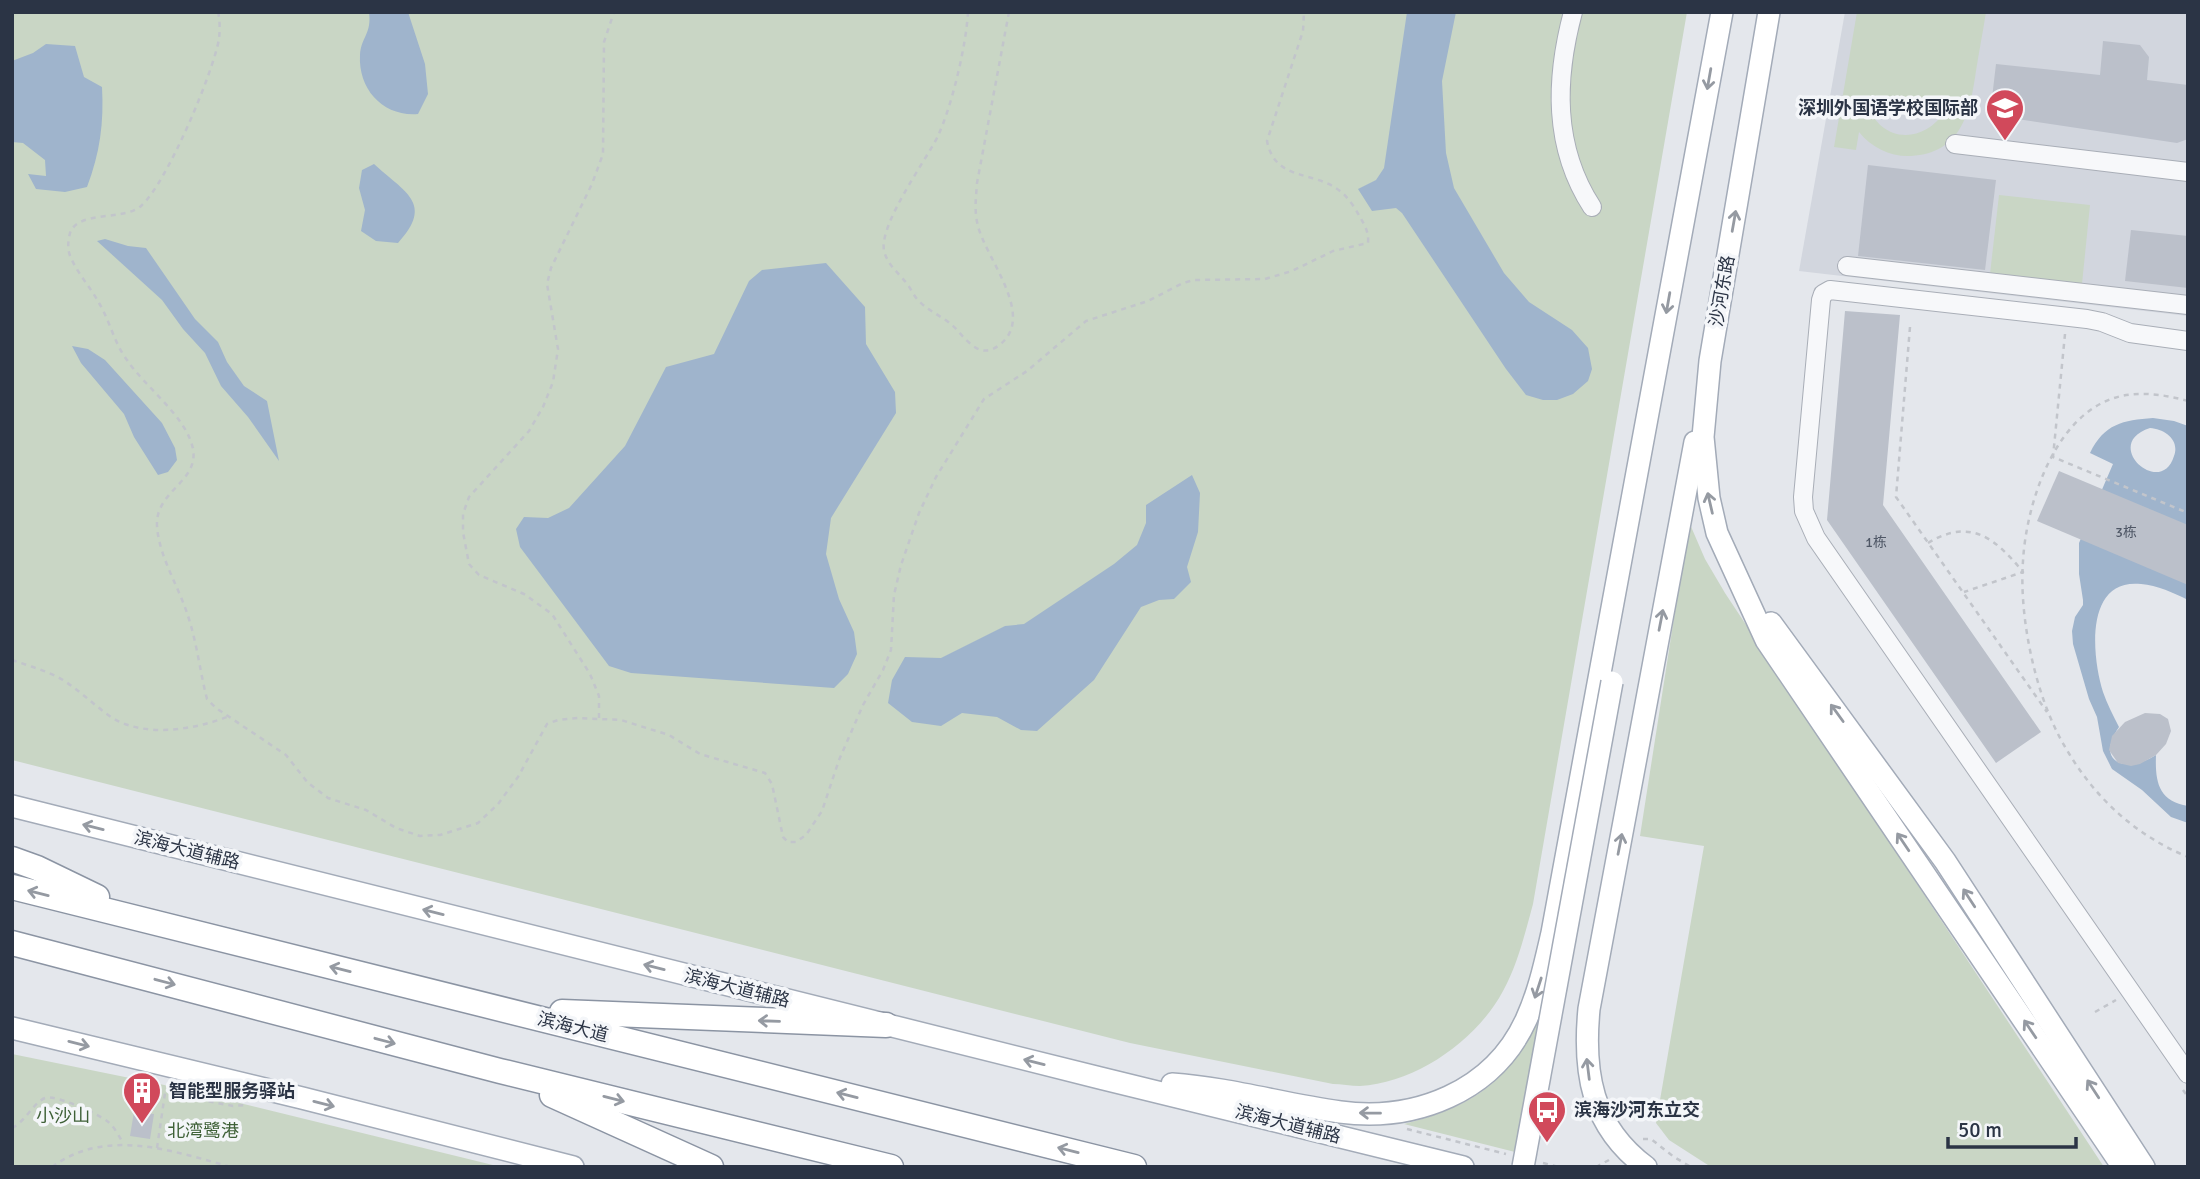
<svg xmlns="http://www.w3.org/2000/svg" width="2200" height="1179" viewBox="0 0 2200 1179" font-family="Signika,'Noto Sans SC',sans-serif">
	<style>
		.built { fill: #d2d6de }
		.green { fill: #c9d6c5; fill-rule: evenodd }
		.water { fill: #9fb4cc; fill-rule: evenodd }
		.building { fill: #bbc0ca }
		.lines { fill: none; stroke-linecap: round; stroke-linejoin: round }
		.minor-casing { stroke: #a9aeb7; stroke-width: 20 }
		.major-casing { stroke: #a3abb8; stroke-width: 24 }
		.highway-casing { stroke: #8b94a3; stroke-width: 27 }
		.path { stroke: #c2c5cb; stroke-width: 2.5; stroke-dasharray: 5 5; stroke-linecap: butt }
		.minor { stroke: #f7f8fa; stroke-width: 18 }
		.major { stroke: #fff; stroke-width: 21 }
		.highway { stroke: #fff; stroke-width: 24 }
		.major-bridge-casing { stroke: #a3abb8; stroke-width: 24; stroke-linecap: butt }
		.major-bridge { stroke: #fff; stroke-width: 21 }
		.oneway { stroke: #959aa2 }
		.labels { text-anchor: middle; stroke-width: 7; stroke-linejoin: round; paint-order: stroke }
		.number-label { font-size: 14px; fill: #4f5766 }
		.poi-label { font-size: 18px; font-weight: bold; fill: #2b3445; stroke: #f4f6f9; text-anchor: start }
		.street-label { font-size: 18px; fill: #2b3445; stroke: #f4f6f9 }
		.park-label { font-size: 18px; fill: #3f6138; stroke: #f4f6f9 }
	</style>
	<rect width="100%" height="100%" fill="#e4e7ec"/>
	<polygon class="built" points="1845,12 2188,12 2188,316 1799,271"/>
	<g class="green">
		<path d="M 12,12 L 1687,12 L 1533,904 C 1525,933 1518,964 1503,991 C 1477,1040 1416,1083 1360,1086 C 1351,1086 1341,1084 1333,1084 L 1130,1043 L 12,760 Z"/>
		<path d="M 1857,12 L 1986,12 C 1983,32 1979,51 1976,71 C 1970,112 1962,153 1911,156 C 1891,157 1872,148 1859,132 L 1856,150 L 1834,147 ZM 1866,99 L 1945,110 L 1945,111 C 1922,147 1876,142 1866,99 Z"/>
		<polygon points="1999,195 2090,205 2082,284 1990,274"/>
		<polygon points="1689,522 1705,559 1725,593 2104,1167 1711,1167 1669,1140 1656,1123 1704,846 1640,836"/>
		<path d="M 1540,1016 L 1519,1153 L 1404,1124 C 1475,1106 1508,1082 1540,1016 Z"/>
		<polygon points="12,1054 174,1087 501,1167 12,1167"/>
	</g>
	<g class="water">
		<path d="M 369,12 L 408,12 L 425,64 L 428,94 L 418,114 C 384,117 358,90 360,55 C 361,37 372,34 369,12 Z"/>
		<polygon points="1407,12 1456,12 1442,81 1446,153 1454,188 1504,273 1529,302 1572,330 1588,348 1592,369 1588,381 1573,394 1557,400 1543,400 1526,395 1506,369 1402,213 1396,208 1372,211 1358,189 1376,180 1384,168"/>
		<path d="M 46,44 L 75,46 L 84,77 L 102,87 C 104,123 100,153 87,187 L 65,192 L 36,189 L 28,174 L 46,176 L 45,160 L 23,143 L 12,142 L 12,61 L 33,53 Z"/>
		<path d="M 374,164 C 404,192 435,203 398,243 L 376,241 L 361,231 L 365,210 L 359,188 L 362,170 Z"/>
		<polygon points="105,239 128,246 146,248 195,319 218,342 227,362 244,386 267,401 279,461 248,417 221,386 205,353 183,329 162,300 97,241"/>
		<polygon points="826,263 865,307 866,344 895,392 896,413 831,518 826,554 839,599 854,632 857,654 848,674 834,688 631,673 609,666 520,547 516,529 524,517 548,518 569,508 625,446 666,367 714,354 749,281 762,270"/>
		<polygon points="72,346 88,349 105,360 162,423 175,448 177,460 168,472 158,475 134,437 124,414 81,363"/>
		<path d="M 2153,418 L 2174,421 L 2188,426 L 2188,600 C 2174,593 2157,585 2141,584 C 2084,578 2092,657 2103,692 C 2107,704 2113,715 2119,727 C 2094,763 2127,774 2156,755 C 2155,781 2158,801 2188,806 L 2188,823 L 2171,817 L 2142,790 L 2112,769 L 2103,751 L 2097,717 L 2089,699 L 2073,644 L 2072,631 L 2075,617 L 2083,605 L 2083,600 L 2079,574 L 2079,543 L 2113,464 L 2090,453 C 2104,424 2123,420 2153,418 ZM 2150,428 C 2165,429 2180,440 2174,456 C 2161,499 2100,444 2150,428 Z"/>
		<polygon points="1192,475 1200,493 1198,532 1187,567 1191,582 1174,599 1159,600 1141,607 1094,680 1037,731 1021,730 997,717 962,713 941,726 912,722 888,703 892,680 905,657 941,658 1005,626 1024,624 1114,564 1137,545 1146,523 1146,505"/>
	</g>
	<g class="building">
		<polygon points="2103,41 2140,45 2149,57 2147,80 2188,85 2188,139 2177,143 1990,115 1996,64 2100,75"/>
		<polygon points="1868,165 1996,180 1985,270 1858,256"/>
		<polygon points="2131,230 2188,236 2188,288 2125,281"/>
		<polygon points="1845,311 1900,315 1883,505 2041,732 1996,763 1827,520"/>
		<polygon points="2059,471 2188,525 2188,585 2037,521"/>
		<polygon points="2145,713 2160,714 2168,719 2171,731 2166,744 2156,755 2140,764 2131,766 2118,763 2109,750 2112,736 2125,722"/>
		<polygon points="134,1112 154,1114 150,1139 130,1136"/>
	</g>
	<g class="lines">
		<defs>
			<g id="minor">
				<path d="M 1573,12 C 1555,79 1553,147 1592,207"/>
				<polyline points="1955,144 2188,172"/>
				<polyline points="1847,266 2188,305"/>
				<polyline points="2188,341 2130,333 2102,322 2087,319 1830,290 1823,294 1821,300 1803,497 1804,511 1816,538 2188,1074"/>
			</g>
			<g id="major">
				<polyline points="1769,12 1710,361 1703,437 1709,498 1717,533 1766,640 2123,1167"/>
				<polyline points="1771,623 1945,861 2144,1167"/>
				<polyline points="12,806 1100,1078 1463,1167"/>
				<polyline points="12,1028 302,1098 573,1167"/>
				<path d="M 1172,1084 C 1229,1088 1283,1104 1340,1112 C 1415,1122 1493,1092 1526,1020 C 1539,992 1545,963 1552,933 L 1722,12"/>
				<path d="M 1646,1167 C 1591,1126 1583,1072 1589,1009 L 1695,442"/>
			</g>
			<g id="highway">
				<polyline points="12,859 37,868 97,897"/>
				<polyline points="12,887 1134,1167"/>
				<polyline points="12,943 500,1071 891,1167"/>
				<polyline points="562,1012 886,1025"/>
				<polyline points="552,1095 711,1167"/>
			</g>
		</defs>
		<use href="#minor" class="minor-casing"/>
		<use href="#major" class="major-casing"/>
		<use href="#highway" class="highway-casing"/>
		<g class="path">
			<path d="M 218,12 C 220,20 220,30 219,39 C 213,73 167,183 141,206 C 124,221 78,210 70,233 C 68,241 67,250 71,258 C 78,274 91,288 99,303 C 110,321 114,343 127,360 C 145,387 187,417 193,449 C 199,482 155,491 157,526 C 159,557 179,587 188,616 C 197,643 200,672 207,699 L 216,708 L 286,755 L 308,783 L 328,798 L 366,810 L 396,828 L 420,836 L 440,835 L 478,823 L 498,804 L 518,777 L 547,724 L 558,720 L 578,718 L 621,720 L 669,735 L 700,754 L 765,773 L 772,784 L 783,837 L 788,842 L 796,842 L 806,835 L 822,811 L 839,760 L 863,705 L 883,670 L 891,650 L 894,595 L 901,565 L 919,513 L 936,477 L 984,399 L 1027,371 L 1086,321 L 1148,301 L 1183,283 L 1194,280 L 1265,279 L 1292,271 L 1333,251 L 1368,243 C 1369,232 1365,226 1360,217 C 1355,208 1348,197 1340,191 C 1314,170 1275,182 1267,141 L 1303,31 L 1304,12"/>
			<path d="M 968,12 C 966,47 952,105 938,136 C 925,162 879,224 884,251 C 888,266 899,273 908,285 C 912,291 915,298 920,302 C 929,311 941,316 951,324 C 964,335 977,361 998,346 C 1038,318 986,259 978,226 C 974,211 976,198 977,183 L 1009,12"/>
			<polyline points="1910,327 1896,497 2047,712"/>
			<polyline points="2065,334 2053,457 2188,513"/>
			<path d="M 2188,401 C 2159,393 2127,389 2100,404 C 2050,431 2026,508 2023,561 C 2019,615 2034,688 2059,736 C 2088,791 2130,833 2188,857"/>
			<path d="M 1928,543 C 1971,517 1996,539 2023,572 L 1964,592"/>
			<path d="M 12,660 C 29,666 48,671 63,680 C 80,691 94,705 111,717 C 143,738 193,730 227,717"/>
			<polyline points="599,718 599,696 590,674 552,614 524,594 479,575 469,564 463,532 463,514 469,497 529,431 543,407 553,382 558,349 547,284 551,268 592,184 603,154 604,42 614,12"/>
			<polyline points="2095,1012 2116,1000"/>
			<polyline points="2183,1090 2188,1097"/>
			<path d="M 12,1128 C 26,1121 33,1103 45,1098 C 55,1094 98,1114 107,1121 C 114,1126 119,1136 123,1143"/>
			<polyline points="1407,1129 1506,1154"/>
			<polyline points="1643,1139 1651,1139 1674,1157 1691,1167"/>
			<polyline points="157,1148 165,1093 233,1106 245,1105"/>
			<polyline points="1543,1163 1559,1167"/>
			<path d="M 52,1167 C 106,1127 173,1151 231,1167"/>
			<polyline points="1596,1167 1609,1160"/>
		</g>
		<use href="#minor" class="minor"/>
		<use href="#major" class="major"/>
		<use href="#highway" class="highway"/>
		<defs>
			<polyline id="major-bridge" points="1523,1167 1612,682"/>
		</defs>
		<use href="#major-bridge" class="major-bridge-casing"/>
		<use href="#major-bridge" class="major-bridge"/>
	</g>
	<defs><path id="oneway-shaft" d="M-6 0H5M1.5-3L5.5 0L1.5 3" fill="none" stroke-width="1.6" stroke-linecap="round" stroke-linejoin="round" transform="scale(1.75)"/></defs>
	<g class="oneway">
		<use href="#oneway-shaft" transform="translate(1709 79) rotate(100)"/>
		<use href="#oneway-shaft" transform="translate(1734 221) rotate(-80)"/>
		<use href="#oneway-shaft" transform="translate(1668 303) rotate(100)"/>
		<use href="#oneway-shaft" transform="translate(1710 503) rotate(-103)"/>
		<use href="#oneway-shaft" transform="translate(1661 620) rotate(-79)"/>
		<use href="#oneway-shaft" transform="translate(1837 713) rotate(-126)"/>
		<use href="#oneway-shaft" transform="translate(93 827) rotate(-166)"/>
		<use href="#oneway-shaft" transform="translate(1903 842) rotate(-124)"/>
		<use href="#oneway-shaft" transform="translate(1620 844) rotate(-79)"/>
		<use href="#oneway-shaft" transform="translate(38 893) rotate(-166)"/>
		<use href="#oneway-shaft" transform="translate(1969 898) rotate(-123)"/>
		<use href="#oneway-shaft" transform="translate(433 912) rotate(-166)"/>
		<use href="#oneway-shaft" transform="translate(654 967) rotate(-166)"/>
		<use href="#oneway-shaft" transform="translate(340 969) rotate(-166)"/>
		<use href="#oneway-shaft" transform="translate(165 982) rotate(15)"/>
		<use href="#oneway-shaft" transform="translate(1538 988) rotate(108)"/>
		<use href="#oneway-shaft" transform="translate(769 1021) rotate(-178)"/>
		<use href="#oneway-shaft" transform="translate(2030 1029) rotate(-124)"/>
		<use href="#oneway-shaft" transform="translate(385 1041) rotate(15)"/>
		<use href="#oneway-shaft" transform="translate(79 1044) rotate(14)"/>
		<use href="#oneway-shaft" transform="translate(1034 1062) rotate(-166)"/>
		<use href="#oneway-shaft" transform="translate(1588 1069) rotate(-97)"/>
		<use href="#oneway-shaft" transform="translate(2093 1089) rotate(-123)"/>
		<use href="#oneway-shaft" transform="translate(847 1095) rotate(-166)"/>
		<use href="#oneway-shaft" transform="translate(614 1099) rotate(14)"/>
		<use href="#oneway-shaft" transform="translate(324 1104) rotate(14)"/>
		<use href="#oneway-shaft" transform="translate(1370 1113) rotate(-179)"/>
		<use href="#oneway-shaft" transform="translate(1068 1150) rotate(-166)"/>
	</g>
	<defs>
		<symbol id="school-pin" viewBox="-11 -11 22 30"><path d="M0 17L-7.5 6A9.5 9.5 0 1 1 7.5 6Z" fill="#d1495b" stroke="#f4f6f9"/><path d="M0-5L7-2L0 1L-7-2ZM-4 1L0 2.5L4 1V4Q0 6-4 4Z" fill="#fff"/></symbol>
		<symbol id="building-pin" viewBox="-11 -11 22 30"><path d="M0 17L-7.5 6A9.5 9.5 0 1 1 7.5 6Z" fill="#d1495b" stroke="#f4f6f9"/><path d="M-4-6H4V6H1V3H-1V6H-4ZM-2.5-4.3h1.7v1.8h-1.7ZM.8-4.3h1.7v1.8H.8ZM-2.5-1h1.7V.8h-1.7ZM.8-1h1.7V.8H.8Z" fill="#fff"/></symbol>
		<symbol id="bus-pin" viewBox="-11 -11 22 30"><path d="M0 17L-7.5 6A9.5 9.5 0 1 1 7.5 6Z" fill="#d1495b" stroke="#f4f6f9"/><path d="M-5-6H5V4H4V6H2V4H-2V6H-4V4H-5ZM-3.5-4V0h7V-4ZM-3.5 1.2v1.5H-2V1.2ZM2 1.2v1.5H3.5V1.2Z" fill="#fff"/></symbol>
	</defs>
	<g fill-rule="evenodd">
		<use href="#school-pin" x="1983" y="86" width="44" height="60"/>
		<use href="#building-pin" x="120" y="1069" width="44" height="60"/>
		<use href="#bus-pin" x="1525" y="1088" width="44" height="60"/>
	</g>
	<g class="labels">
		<g class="number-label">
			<text x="2126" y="537">3栋</text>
			<text x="1876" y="547">1栋</text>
		</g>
		<g class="poi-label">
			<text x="1978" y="114" text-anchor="end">深圳外国语学校国际部</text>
			<text x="169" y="1097">智能型服务驿站</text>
			<text x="1574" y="1116">滨海沙河东立交</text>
		</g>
		<g class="street-label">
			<text transform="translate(1722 291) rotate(-80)" y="6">沙河东路</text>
			<text transform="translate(187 850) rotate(14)" y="6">滨海大道辅路</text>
			<text transform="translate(737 988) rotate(14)" y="6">滨海大道辅路</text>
			<text transform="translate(573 1027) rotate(14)" y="6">滨海大道</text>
			<text transform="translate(1288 1124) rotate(14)" y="6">滨海大道辅路</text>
		</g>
		<g class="park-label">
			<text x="63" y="1122">小沙山</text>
			<text x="203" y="1137">北湾鹭港</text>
		</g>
	</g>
	<rect width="2200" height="1179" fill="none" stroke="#2b3445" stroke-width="28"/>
	<path d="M1948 1137v10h128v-10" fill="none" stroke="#2b3445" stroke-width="3.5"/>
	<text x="1958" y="1137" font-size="21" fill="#2b3445" stroke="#f4f6f9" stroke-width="5" paint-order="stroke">50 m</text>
</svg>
